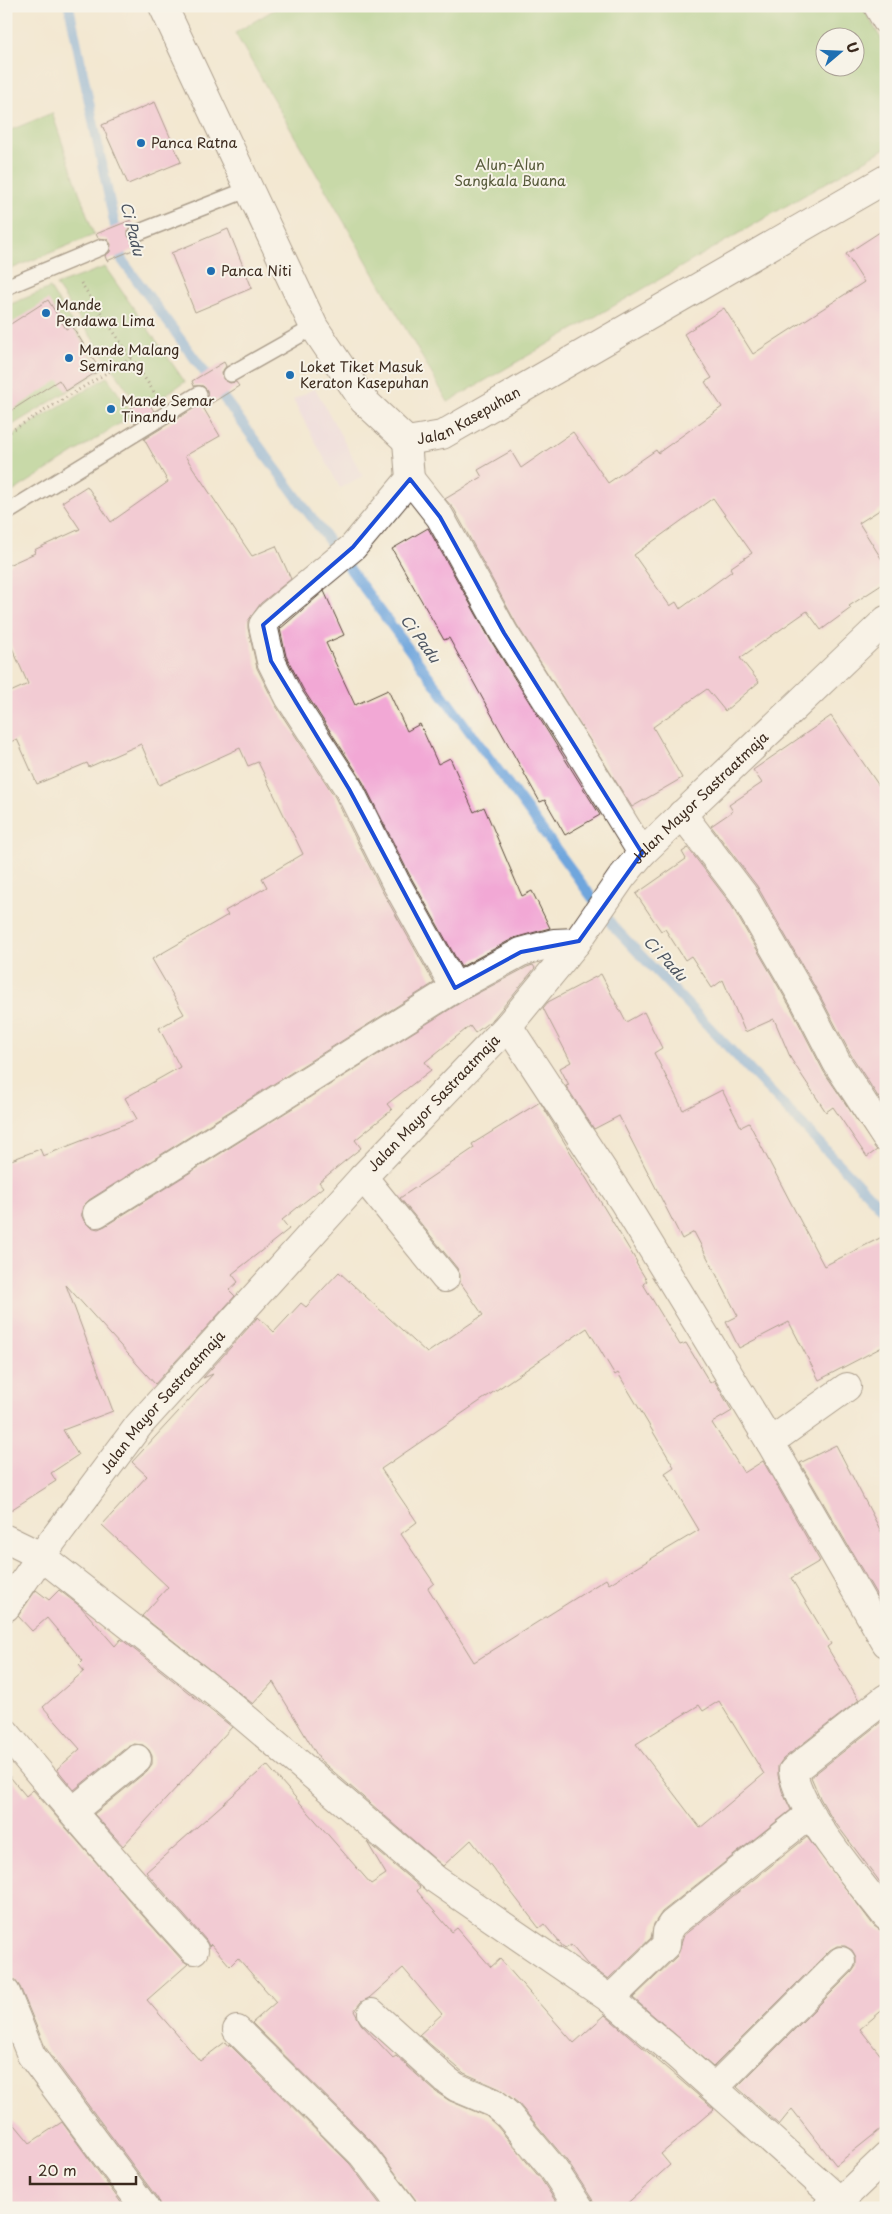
<svg xmlns="http://www.w3.org/2000/svg" width="892" height="2214" viewBox="0 0 892 2214" font-family="'Playpen Sans',sans-serif">
	<style>
		.built { fill: #ecd1ea }
		.green { fill: #95c777; stroke: #68784a; fill-rule: evenodd }
		.lines { fill: none; stroke-linecap: round; stroke-linejoin: round }
		.stream { stroke: #6fa6dd; stroke-width: 10 }
		.building { fill: #f2a8d5; fill-rule: evenodd }
		.service-casing { stroke: #574639; stroke-width: 18 }
		.minor-casing { stroke: #574639; stroke-width: 30 }
		.tertiary-casing { stroke: #574639; stroke-width: 30 }
		.path { stroke: #574639; stroke-width: 3; stroke-dasharray: 1 4; stroke-linecap: butt }
		.service { stroke: #fff; stroke-width: 15 }
		.minor { stroke: #fff; stroke-width: 28 }
		.tertiary { stroke: #fff; stroke-width: 28 }
		.marked { fill: none; stroke: #1d4ed8; stroke-width: 4; stroke-linejoin: round }
		.poi-dot { fill: #1f6fb2; stroke: #f7f3e8; stroke-width: 2 }
		.labels { text-anchor: middle; stroke-width: 4; stroke-linejoin: round; paint-order: stroke }
		.poi-label { font-size: 14px; fill: #3b2a1e; stroke: #f7f3e8; text-anchor: start }
		.park-label { font-size: 14px; fill: #565939; stroke: #f7f3e8 }
		.street-label { font-size: 14px; fill: #3b2a1e; stroke: #f7f3e8 }
		.water-label { font-size: 15px; font-style: italic; fill: #4d5561; stroke: #f7f3e8 }
	</style>
	<rect width="100%" height="100%" fill="#f7f3e8"/>
	<filter id="ink" filterUnits="userSpaceOnUse"><feTurbulence type="fractalNoise" baseFrequency=".02" numOctaves="2"/><feDisplacementMap in="SourceGraphic" scale="10" xChannelSelector="R" yChannelSelector="G"/><feConvolveMatrix kernelMatrix="1 2 1 2 8 2 1 2 1" color-interpolation-filters="sRGB"/></filter>
	<filter id="wash" filterUnits="userSpaceOnUse"><feTurbulence type="fractalNoise" baseFrequency=".0096" numOctaves="4" result="noise"/><feDisplacementMap in="SourceGraphic" scale="20" xChannelSelector="R" yChannelSelector="G"/><feGaussianBlur stdDeviation="1.12" result="paint"/><feColorMatrix in="noise" values="0 0 0 0 0 0 0 0 0 0 0 0 0 0 0 0 0 1.4 0 .05"/><feComposite in="paint" operator="in"/></filter>
	<g filter="url(#wash)">
		<rect width="100%" height="100%" fill="#f3e8d1"/>
		<polygon class="built" points="315,388 363,476 340,488 293,400"/>
		<g class="green">
			<path d="M 280,6 L 862,6 L 886,47 L 886,148 L 448,402 L 235,33 ZM 824,38 L 854,38 L 854,68 L 824,68 Z"/>
			<polygon points="52,113 94,235 6,271 6,132"/>
			<polygon points="105,267 185,382 141,410 56,285"/>
			<polygon points="50,288 102,370 6,429 6,306"/>
			<polygon points="107,377 133,415 6,496 6,439"/>
		</g>
		<g class="lines">
			<polyline class="stream" points="69,6 122,260 613,926 886,1213"/>
		</g>
		<g id="blocks">
			<g class="building">
				<polygon points="155,102 181,162 128,184 102,125"/>
				<polygon points="131,220 133,225 128,231 128,236 132,241 140,242 142,246 107,261 105,256 110,252 111,244 107,239 98,238 96,234"/>
				<path d="M 886,228 L 886,506 L 859,523 L 886,566 L 886,582 L 849,606 L 851,608 L 821,630 L 807,611 L 740,658 L 759,682 L 725,711 L 707,689 L 653,727 L 682,778 L 632,807 L 517,625 L 454,509 L 445,499 L 482,477 L 478,470 L 511,451 L 521,468 L 573,432 L 608,483 L 656,450 L 658,453 L 722,407 L 705,382 L 712,378 L 684,334 L 724,308 L 753,354 L 864,282 L 846,254 ZM 713,498 L 752,553 L 730,568 L 732,571 L 680,609 L 676,602 L 670,606 L 634,555 Z"/>
				<polygon points="228,229 252,288 195,312 171,253"/>
				<polygon points="48,300 66,329 72,326 100,370 66,391 59,380 6,414 6,327"/>
				<polygon points="224,362 226,366 222,373 223,379 230,383 236,382 239,386 207,406 204,402 207,398 207,390 203,386 194,386 192,381"/>
				<polygon points="146,399 154,411 135,423 128,410"/>
				<polygon points="201,404 220,436 185,456 252,556 276,546 291,579 261,603 248,621 248,628 257,668 276,706 335,797 381,889 434,983 89,1200 83,1206 81,1214 84,1221 90,1227 98,1229 105,1226 463,1001 527,967 533,965 535,968 493,1019 475,1033 470,1026 425,1062 431,1070 387,1104 392,1110 355,1140 361,1148 319,1182 323,1187 282,1220 289,1229 232,1274 238,1282 229,1290 235,1296 155,1384 66,1285 113,1411 63,1430 78,1455 51,1473 56,1481 6,1513 6,1162 40,1149 43,1156 137,1119 125,1098 180,1067 159,1028 184,1014 152,959 228,915 225,911 267,887 262,878 303,854 258,762 248,766 240,748 159,785 141,744 89,767 87,763 37,784 17,739 6,744 6,694 28,684 6,634 6,566 35,553 34,550 80,529 62,502 87,486 111,522 168,482 144,439"/>
				<polygon points="428,528 491,641 600,815 565,835 545,800 540,802 449,638 444,640 392,549"/>
				<polygon points="324,591 344,635 326,643 355,705 388,690 407,731 420,724 438,764 450,758 474,812 484,807 522,896 532,891 550,928 514,938 461,967 409,874 363,782 303,689 286,656 280,629"/>
				<polygon points="831,716 886,796 886,1109 851,1055 820,996 757,886 711,826 733,811 729,805 762,783 753,770"/>
				<polygon points="688,848 730,903 792,1010 824,1072 877,1150 867,1157 833,1107 826,1112 791,1059 774,1019 745,1032 723,980 712,988 691,956 685,960 665,929 661,931 636,894 686,859 682,852"/>
				<polygon points="601,974 626,1022 644,1012 662,1048 654,1053 683,1110 722,1090 741,1127 749,1123 824,1266 886,1235 886,1345 819,1380 789,1322 739,1348 726,1322 738,1316 694,1232 682,1239 619,1116 594,1129 566,1086 569,1085 560,1068 571,1062 543,1008 548,1002"/>
				<path d="M 540,1102 L 637,1262 L 636,1263 L 647,1281 L 643,1284 L 680,1345 L 686,1343 L 710,1383 L 714,1380 L 732,1411 L 712,1423 L 744,1473 L 763,1461 L 820,1561 L 791,1578 L 831,1644 L 827,1647 L 859,1700 L 783,1759 L 778,1766 L 778,1775 L 782,1791 L 791,1810 L 662,1912 L 654,1924 L 651,1938 L 608,1979 L 587,1964 L 571,1945 L 565,1949 L 544,1924 L 539,1928 L 471,1840 L 443,1866 L 320,1760 L 273,1682 L 253,1704 L 142,1616 L 168,1587 L 102,1525 L 147,1476 L 132,1462 L 213,1374 L 203,1378 L 258,1317 L 274,1332 L 301,1303 L 306,1307 L 339,1272 L 427,1353 L 483,1315 L 460,1282 L 460,1275 L 457,1268 L 400,1198 L 474,1148 L 472,1144 ZM 587,1328 L 615,1375 L 618,1373 L 674,1467 L 665,1473 L 699,1530 L 609,1584 L 606,1579 L 474,1662 L 428,1588 L 434,1583 L 401,1534 L 417,1522 L 381,1469 ZM 719,1701 L 764,1774 L 700,1828 L 636,1744 L 699,1705 L 703,1711 Z"/>
				<polygon points="836,1445 886,1541 886,1611 800,1463"/>
				<polygon points="36,1590 49,1600 59,1590 81,1607 115,1646 121,1639 232,1727 123,1846 94,1814 147,1771 152,1764 152,1756 149,1750 143,1745 134,1744 127,1747 74,1790 57,1769 80,1749 43,1707 84,1671 79,1665 83,1661 47,1618 32,1631 18,1616"/>
				<polygon points="886,1718 886,1890 831,1817 820,1798 811,1777"/>
				<polygon points="267,1765 371,1884 386,1874 367,1842 420,1887 417,1891 452,1932 457,1928 491,1967 500,1959 574,2043 605,2015 714,2109 661,2154 670,2165 622,2208 595,2208 592,2199 567,2161 518,2103 500,2089 464,2073 419,2035 442,2014 403,1968 369,1998 361,2002 354,2011 361,2024 393,2058 396,2056 436,2092 450,2101 486,2116 497,2126 541,2179 560,2208 418,2208 415,2199 373,2143 252,2023 276,2002 238,1958 230,1966 211,1944 209,1946 206,1940 146,1872"/>
				<polygon points="6,1772 26,1796 33,1790 135,1907 182,1960 188,1964 147,2000 200,2061 225,2042 228,2046 229,2044 350,2164 383,2208 160,2208 158,2199 45,2047 20,1987 15,1980 6,1978"/>
				<polygon points="807,1837 874,1926 880,1930 886,1931 886,2007 860,2029 886,2062 886,2125 836,2165 792,2109 779,2125 737,2087 852,1972 856,1966 856,1957 852,1950 845,1946 837,1946 830,1950 713,2067 633,1998 677,1956 684,1935"/>
				<polygon points="6,2114 30,2143 62,2122 125,2208 6,2208"/>
			</g>
		</g>
	</g>
	<g filter="url(#ink)">
		<use href="#blocks" fill-opacity="0" stroke="#574639" stroke-width="1"/>
		<g class="lines">
			<defs>
				<g id="service">
					<polyline points="137,233 249,189"/>
					<polyline points="6,287 102,247"/>
					<polyline points="231,374 314,327"/>
					<polyline points="6,513 199,394"/>
				</g>
				<g id="minor">
					<path id="s1" d="M 163,6 L 314,327 L 363,400 L 407,441 L 442,435 L 886,179"/>
					<polyline points="878,6 886,20"/>
					<polyline points="407,441 410,479 353,547 271,615 263,625 271,661 289,697 349,789 395,881 455,988"/>
					<polyline points="410,479 440,517 504,633 585,760 642,853"/>
					<polyline points="682,814 743,894 806,1003 837,1063 886,1138"/>
					<polyline points="508,1026 623,1201 770,1442 886,1643"/>
					<polyline points="363,1177 445,1278"/>
					<polyline points="97,1213 455,988 521,952 554,943 577,942"/>
					<polyline points="770,1442 847,1387"/>
					<polyline points="6,1539 41,1556 223,1699 435,1879 610,1999 678,2056 840,2201"/>
					<path d="M 886,1698 L 793,1771 C 798,1811 860,1882 886,1916"/>
					<path d="M 6,1733 C 67,1807 130,1879 194,1950"/>
					<polyline points="73,1811 137,1759"/>
					<polyline points="6,1993 31,2055 145,2208"/>
					<polyline points="610,1999 666,1945 667,1932 672,1924 810,1814"/>
					<polyline points="372,2013 445,2079 456,2087 494,2103 508,2115 554,2170 579,2208"/>
					<polyline points="237,2030 362,2154 403,2208"/>
					<polyline points="714,2088 841,1961"/>
					<polyline points="827,2208 840,2201 886,2157"/>
				</g>
				<g id="tertiary">
					<path id="s2" d="M 6,1607 L 41,1556 L 139,1425 L 363,1177 L 508,1026 L 577,942 L 622,877 L 642,853 L 886,620"/>
				</g>
			</defs>
			<use href="#service" class="service-casing"/>
			<use href="#minor" class="minor-casing"/>
			<use href="#tertiary" class="tertiary-casing"/>
			<g class="path">
				<polyline points="81,283 154,392"/>
				<polyline points="6,434 131,358"/>
			</g>
			<use href="#service" class="service"/>
			<use href="#minor" class="minor"/>
			<use href="#tertiary" class="tertiary"/>
		</g>
	</g>
	<path d="M0 0H892V2214H0ZM 410,479 L 440,517 L 504,633 L 642,853 L 579,941 L 521,952 L 455,988 L 349,789 L 271,661 L 263,625 L 353,547 Z" fill="#f3e8d1" fill-opacity=".55" fill-rule="evenodd"/>
	<path class="marked" d="M 410,479 L 440,517 L 504,633 L 642,853 L 579,941 L 521,952 L 455,988 L 349,789 L 271,661 L 263,625 L 353,547 Z"/>
	<g class="poi-dot">
		<circle cx="141" cy="143" r="5"/>
		<circle cx="211" cy="271" r="5"/>
		<circle cx="46" cy="313" r="5"/>
		<circle cx="69" cy="358" r="5"/>
		<circle cx="290" cy="375" r="5"/>
		<circle cx="111" cy="409" r="5"/>
	</g>
	<g class="labels">
		<g class="poi-label">
			<text x="151" y="148">Panca Ratna</text>
			<text x="221" y="276">Panca Niti</text>
			<text x="56" y="310">Mande<tspan x="56" dy="16">Pendawa Lima</tspan></text>
			<text x="79" y="355">Mande Malang<tspan x="79" dy="16">Semirang</tspan></text>
			<text x="300" y="372">Loket Tiket Masuk<tspan x="300" dy="16">Keraton Kasepuhan</tspan></text>
			<text x="121" y="406">Mande Semar<tspan x="121" dy="16">Tinandu</tspan></text>
		</g>
		<g class="park-label">
			<text x="510" y="170">Alun-Alun<tspan x="510" dy="16">Sangkala Buana</tspan></text>
		</g>
		<g class="street-label">
			<text dy="5" stroke="none"><textPath href="#s1" startOffset="570">Jalan Kasepuhan</textPath></text>
			<text dy="5" stroke="none"><textPath href="#s2" startOffset="1068">Jalan Mayor Sastraatmaja</textPath></text>
			<text dy="5" stroke="none"><textPath href="#s2" startOffset="662">Jalan Mayor Sastraatmaja</textPath></text>
			<text dy="5" stroke="none"><textPath href="#s2" startOffset="258">Jalan Mayor Sastraatmaja</textPath></text>
		</g>
		<g class="water-label">
			<text transform="translate(132 229) rotate(76)" y="5">Ci Padu</text>
			<text transform="translate(420 639) rotate(54)" y="5">Ci Padu</text>
			<text transform="translate(665 959) rotate(47)" y="5">Ci Padu</text>
		</g>
	</g>
	<rect width="892" height="2214" fill="none" stroke="#f7f3e8" stroke-width="25"/>
	<g transform="translate(840 52) rotate(71)"><circle r="24" fill="#f7f3e8" stroke="#aca397"/>
	<path d="M0-4L9 19L0 12L-9 19Z" fill="#1f6fb2"/>
	<text y="-8" font-size="14" font-weight="bold" text-anchor="middle" fill="#3b2a1e">U</text>
	</g>
	<path d="M30 2176v8h106v-8" fill="none" stroke="#3b2a1e" stroke-width="2.5"/>
	<text x="38" y="2176" font-size="15" fill="#3b2a1e" stroke="#f7f3e8" stroke-width="4" paint-order="stroke">20 m</text>
</svg>
